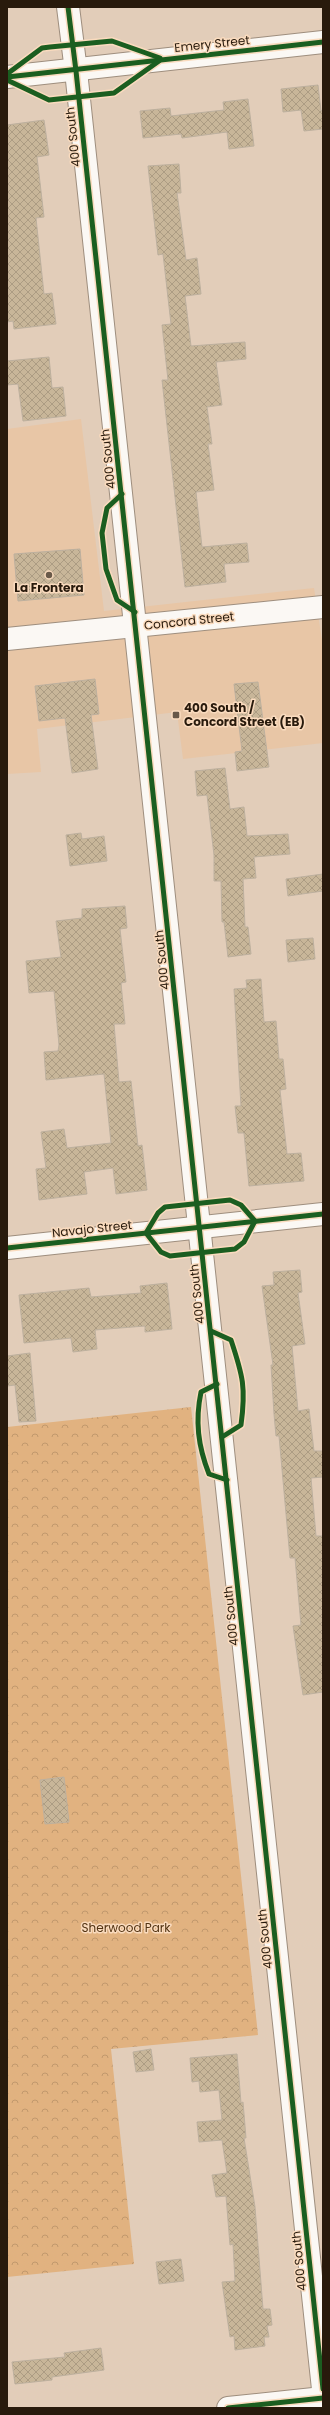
<svg xmlns="http://www.w3.org/2000/svg" width="330" height="2415" viewBox="0 0 330 2415" font-family="Poppins,sans-serif">
	<style>
		.built { fill: #e8c6a6 }
		.forest { fill: url(#forest-crowns) }
		.building { fill: url(#building-cross-hatch); stroke: #bdb09e }
		.lines { fill: none; stroke-linecap: round; stroke-linejoin: round }
		.minor-casing { stroke: #9e8e7e; stroke-width: 24 }
		.secondary-casing { stroke: #9e8e7e; stroke-width: 24 }
		.minor { stroke: #fbf8f4; stroke-width: 22 }
		.secondary { stroke: #fbf8f4; stroke-width: 22 }
		.cycleway-casing { stroke: #fadbbe; stroke-width: 8 }
		.cycleway { stroke: #1b5e20; stroke-width: 5 }
		.poi-dot { fill: #695949; stroke: #fadbbe; stroke-width: 1.5 }
		.labels { text-anchor: middle; stroke-width: 3; stroke-linejoin: round; paint-order: stroke }
		.street-label { font-size: 12px; fill: #281a0c; stroke: #fadbbe }
		.poi-label { font-size: 12px; font-weight: bold; fill: #281a0c; stroke: #fadbbe }
		.park-label { font-size: 12px; fill: #533413; stroke: #fadbbe }
	</style>
	<defs>
		<pattern id="forest-crowns" width="20" height="18" patternUnits="userSpaceOnUse"><rect width="20" height="18" fill="#e1b280"/><path d="M2 6a3 3 0 1 1 6 0M12 15a3 3 0 1 1 6 0" fill="none" stroke="#c1986d"/></pattern>
		<pattern id="building-cross-hatch" width="8" height="8" patternUnits="userSpaceOnUse"><rect width="8" height="8" fill="#c8b699"/><path d="M0 0l8 8M0 8l8-8" fill="none" stroke="#ac9c83"/></pattern>
	</defs>
	<rect width="100%" height="100%" fill="#e2cdb9"/>
	<polygon class="built" points="81,419 104,611 314,588 323,647 323,743 183,759 177,712 37,729 41,772 7,774 7,429"/>
	<polygon class="forest" points="191,1407 258,2035 111,2049 134,2264 7,2277 7,1427"/>
	<g class="building">
		<polygon points="318,85 321,111 323,110 323,129 304,131 301,110 283,112 281,89"/>
		<polygon points="248,99 254,146 229,149 227,132 182,138 181,134 143,138 140,111 170,108 171,116 224,110 223,102"/>
		<polygon points="44,120 49,155 37,157 44,217 36,218 44,294 52,293 56,324 14,329 13,321 7,322 7,125"/>
		<polygon points="179,164 181,193 177,193 186,260 197,258 201,294 185,296 191,346 245,342 246,359 216,362 222,405 207,407 212,444 208,444 214,490 196,492 202,547 247,543 249,562 224,564 226,582 185,587 162,380 168,380 162,325 171,324 163,254 158,255 148,166"/>
		<polygon points="49,357 52,388 63,387 66,416 23,421 18,384 7,385 7,361"/>
		<polygon points="80,549 84,595 18,601 14,554"/>
		<polygon points="95,679 99,714 91,715 98,769 72,773 65,718 39,721 35,686"/>
		<polygon points="258,682 269,767 237,771 235,752 242,751 234,684"/>
		<polygon points="225,768 230,809 244,807 247,836 288,834 290,854 254,857 256,878 243,879 245,927 248,927 251,954 228,957 224,922 222,922 221,881 214,881 214,855 207,795 197,796 195,771"/>
		<polygon points="81,833 82,839 104,836 107,861 70,866 66,835"/>
		<polygon points="323,874 323,891 288,896 286,879"/>
		<polygon points="125,906 127,928 120,929 126,982 121,983 125,1024 114,1024 119,1082 131,1081 138,1146 142,1145 147,1190 116,1194 113,1168 84,1172 87,1194 39,1200 36,1169 46,1168 41,1132 64,1129 67,1148 111,1143 104,1074 46,1080 44,1052 58,1051 59,1045 54,991 29,993 26,961 61,957 56,921 82,918 82,909"/>
		<polygon points="313,938 315,959 288,962 286,940"/>
		<polygon points="261,979 264,1022 276,1021 279,1059 283,1059 286,1089 280,1090 287,1154 301,1153 304,1181 249,1186 244,1133 238,1133 235,1106 241,1106 234,989 247,988 246,980"/>
		<polygon points="300,1270 302,1292 298,1293 305,1344 292,1346 298,1411 309,1409 314,1451 323,1451 323,1477 311,1478 316,1536 323,1536 323,1692 303,1695 293,1626 301,1625 295,1558 290,1558 279,1436 276,1436 274,1414 271,1365 273,1365 262,1286 274,1285 273,1272"/>
		<polygon points="167,1283 172,1329 145,1332 145,1326 95,1330 97,1349 73,1352 71,1338 24,1343 19,1295 89,1288 91,1297 141,1293 140,1286"/>
		<polygon points="30,1353 36,1421 19,1422 15,1385 7,1386 7,1356"/>
		<polygon points="64,1777 69,1822 45,1824 40,1780"/>
		<polygon points="151,2049 154,2070 136,2072 133,2052"/>
		<polygon points="237,2054 241,2103 243,2102 246,2138 244,2138 255,2207 263,2309 270,2309 272,2325 267,2326 269,2337 264,2337 265,2346 235,2350 234,2336 230,2337 222,2282 235,2281 233,2244 230,2245 226,2196 216,2197 212,2175 227,2173 222,2140 199,2142 197,2122 222,2120 219,2090 200,2092 199,2081 192,2082 190,2058"/>
		<polygon points="181,2259 184,2281 159,2284 156,2262"/>
		<polygon points="101,2348 104,2370 52,2377 52,2380 15,2384 12,2362 65,2357 64,2353"/>
	</g>
	<g class="lines">
		<defs>
			<g id="minor">
				<polyline points="7,77 323,42"/>
				<polyline points="7,639 323,607"/>
				<polyline points="7,1248 323,1214"/>
				<polyline points="228,2408 323,2398"/>
			</g>
			<polyline id="secondary" points="68,7 76,71 323,2389"/>
		</defs>
		<use href="#minor" class="minor-casing"/>
		<use href="#secondary" class="secondary-casing"/>
		<use href="#minor" class="minor"/>
		<use href="#secondary" class="secondary"/>
		<defs>
			<g id="cycleway">
				<polyline points="68,7 76,71 323,2389"/>
				<polyline points="7,74 42,48 50,47 112,41 160,58"/>
				<polyline points="7,77 323,42"/>
				<polyline points="7,80 49,100 114,93 159,61"/>
				<polyline points="122,494 107,508 102,533 106,569 117,600 135,612"/>
				<polygon points="230,1200 241,1205 255,1221 244,1242 235,1249 170,1256 161,1252 146,1233 158,1213 165,1207"/>
				<polyline points="7,1248 323,1214"/>
				<path d="M 211,1331 L 231,1340 C 243,1376 246,1388 241,1425 L 222,1437"/>
				<path d="M 217,1384 L 201,1392 C 195,1421 198,1446 209,1474 L 227,1480"/>
				<polyline points="228,2408 323,2398"/>
			</g>
		</defs>
		<use href="#cycleway" class="cycleway-casing"/>
		<use href="#cycleway" class="cycleway"/>
	</g>
	<g class="poi-dot">
		<circle cx="49" cy="575" r="4"/>
		<rect x="172" y="711" width="8" height="8" rx="2"/>
	</g>
	<g class="labels">
		<g class="street-label">
			<text transform="translate(212 44) rotate(-6)" y="4">Emery Street</text>
			<text transform="translate(73 137) rotate(-96)" y="4">400 South</text>
			<text transform="translate(108 459) rotate(-96)" y="4">400 South</text>
			<text transform="translate(189 621) rotate(-6)" y="4">Concord Street</text>
			<text transform="translate(162 960) rotate(-96)" y="4">400 South</text>
			<text transform="translate(92 1229) rotate(-6)" y="4">Navajo Street</text>
			<text transform="translate(197 1294) rotate(-96)" y="4">400 South</text>
			<text transform="translate(231 1616) rotate(-96)" y="4">400 South</text>
			<text transform="translate(265 1939) rotate(-96)" y="4">400 South</text>
			<text transform="translate(299 2261) rotate(-96)" y="4">400 South</text>
		</g>
		<g class="poi-label">
			<text x="49" y="592">La Frontera</text>
			<text x="184" y="712" text-anchor="start">400 South /<tspan x="184" dy="14">Concord Street (EB)</tspan></text>
		</g>
		<g class="park-label">
			<text x="126" y="1932">Sherwood Park</text>
		</g>
	</g>
	<rect width="330" height="2415" fill="none" stroke="#281a0c" stroke-width="16"/>
</svg>
